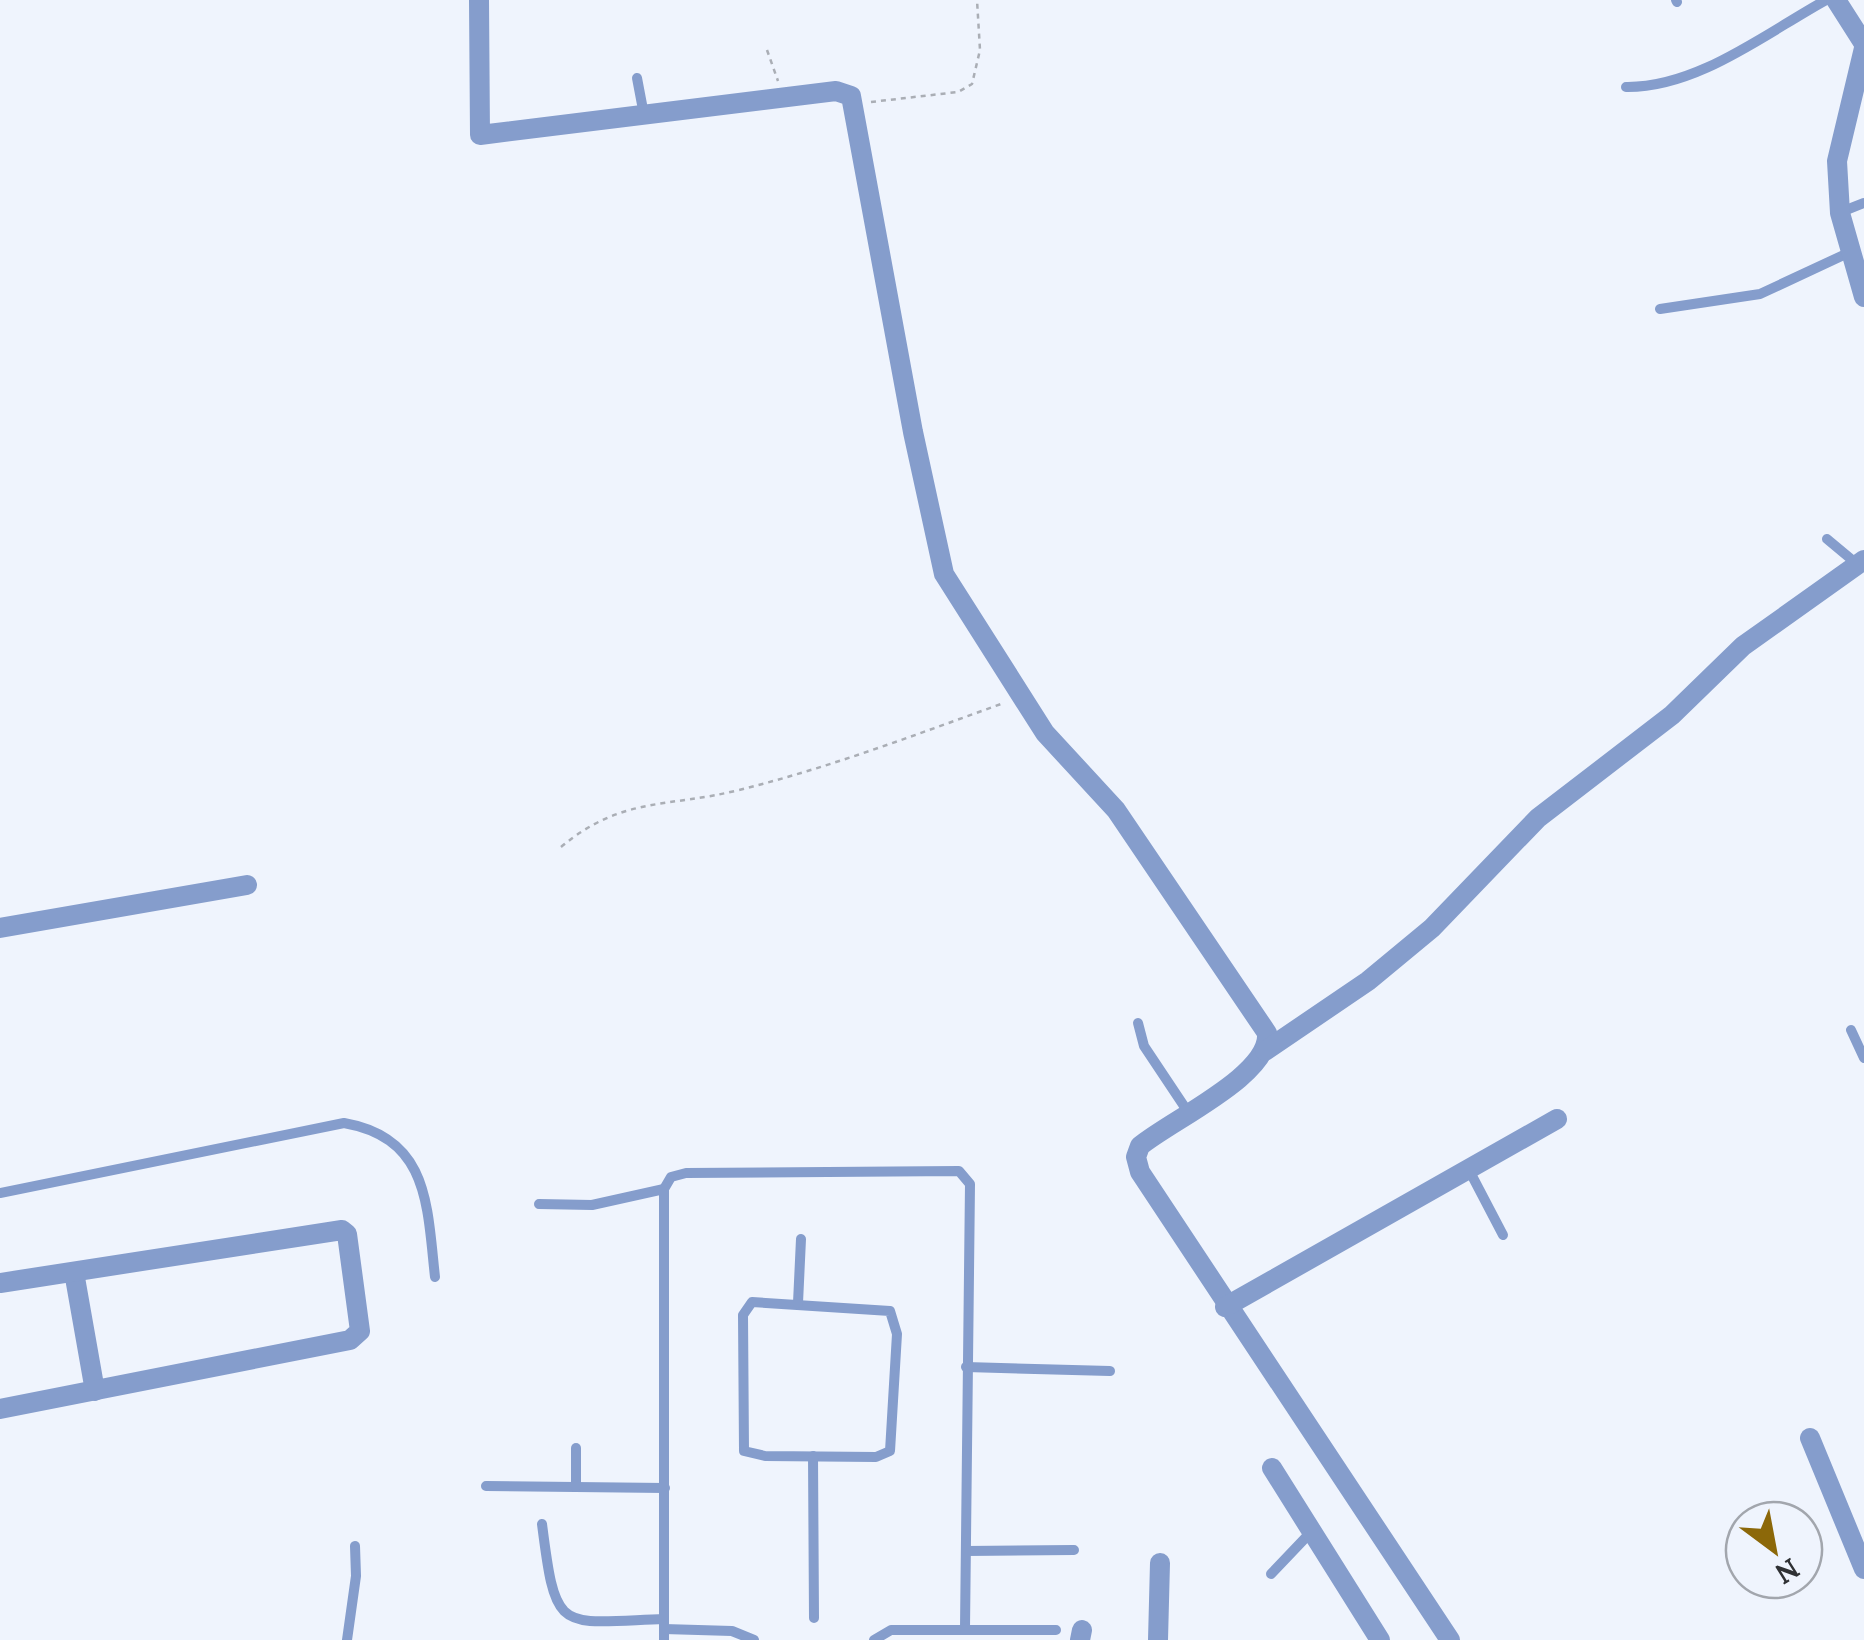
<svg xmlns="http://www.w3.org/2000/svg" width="1864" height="1640" viewBox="0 0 1864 1640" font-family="Lora,serif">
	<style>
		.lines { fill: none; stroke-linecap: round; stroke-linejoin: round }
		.path { stroke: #aaaeb5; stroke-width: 2.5; stroke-dasharray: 5 5; stroke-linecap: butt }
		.lane { stroke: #859dcc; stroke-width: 10 }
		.street { stroke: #859dcc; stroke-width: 20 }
	</style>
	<rect width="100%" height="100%" fill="#eff4fd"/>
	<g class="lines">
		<g class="path">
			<polyline points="767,50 778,81"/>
			<polyline points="871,102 958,92 972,84 980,50 977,0"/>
			<path d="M 561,847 C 622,796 667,808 739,790 C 828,768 915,735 1001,704"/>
		</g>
		<g class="lane">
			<polyline points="1676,0 1677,2"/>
			<polyline points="637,78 644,115"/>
			<path d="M 1626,87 C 1697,88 1766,33 1826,0"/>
			<polyline points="1841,212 1864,203"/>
			<polyline points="1660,309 1760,294 1848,253"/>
			<polyline points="1827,539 1857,564"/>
			<polyline points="1138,1023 1144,1046 1188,1112"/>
			<polyline points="1851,1030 1864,1058"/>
			<polyline points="1469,1170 1503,1235"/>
			<path d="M 0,1193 L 344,1123 C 429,1138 427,1205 435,1277"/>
			<polyline points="539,1204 592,1205 664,1189"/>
			<polygon points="752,1302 890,1311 897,1334 890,1451 876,1457 765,1456 744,1451 743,1315"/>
			<polyline points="798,1303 801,1239"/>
			<polyline points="966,1367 1110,1371"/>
			<polyline points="813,1456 814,1618"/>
			<polyline points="486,1486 665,1488"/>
			<polyline points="576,1487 576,1448"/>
			<path d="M 542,1524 C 556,1635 558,1623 664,1619"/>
			<polyline points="966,1551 1074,1550"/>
			<polyline points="1271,1574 1311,1532"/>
			<polyline points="664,1629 732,1631 754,1640"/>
			<polyline points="347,1640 356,1576 355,1546"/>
			<polyline points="664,1640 664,1189 671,1177 686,1173 959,1171 970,1184 965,1628"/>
			<polyline points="874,1640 891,1630 1056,1630"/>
		</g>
		<g class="street">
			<path d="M 479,0 L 480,135 L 836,91 L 851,96 L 913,432 L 944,574 L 1045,733 L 1116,810 L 1267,1033 C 1271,1075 1171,1120 1140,1146 L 1136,1157 L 1140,1172 L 1450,1640"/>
			<polyline points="1836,0 1864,44"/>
			<polyline points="1864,48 1837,161 1840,213 1864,297"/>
			<polyline points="0,928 247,885"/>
			<polyline points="1265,1051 1368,981 1432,928 1538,818 1672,715 1743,646 1864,560"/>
			<polyline points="74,1272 95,1391"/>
			<polyline points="0,1283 342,1230 347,1234 360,1331 350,1340 0,1409"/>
			<polyline points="1225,1307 1557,1119"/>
			<polyline points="1810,1438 1864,1569"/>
			<polyline points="1272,1468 1380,1640"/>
			<polyline points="1080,1640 1082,1630"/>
			<polyline points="1158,1640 1160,1563"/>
		</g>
	</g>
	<g transform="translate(1774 1550) rotate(148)"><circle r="48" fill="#eff4fd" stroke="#a2a6ad" stroke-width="2.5"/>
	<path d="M0-8L18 38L0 25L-18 38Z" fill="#8c6809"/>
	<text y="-15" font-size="28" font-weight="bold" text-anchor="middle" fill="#2f3134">N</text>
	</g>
</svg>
